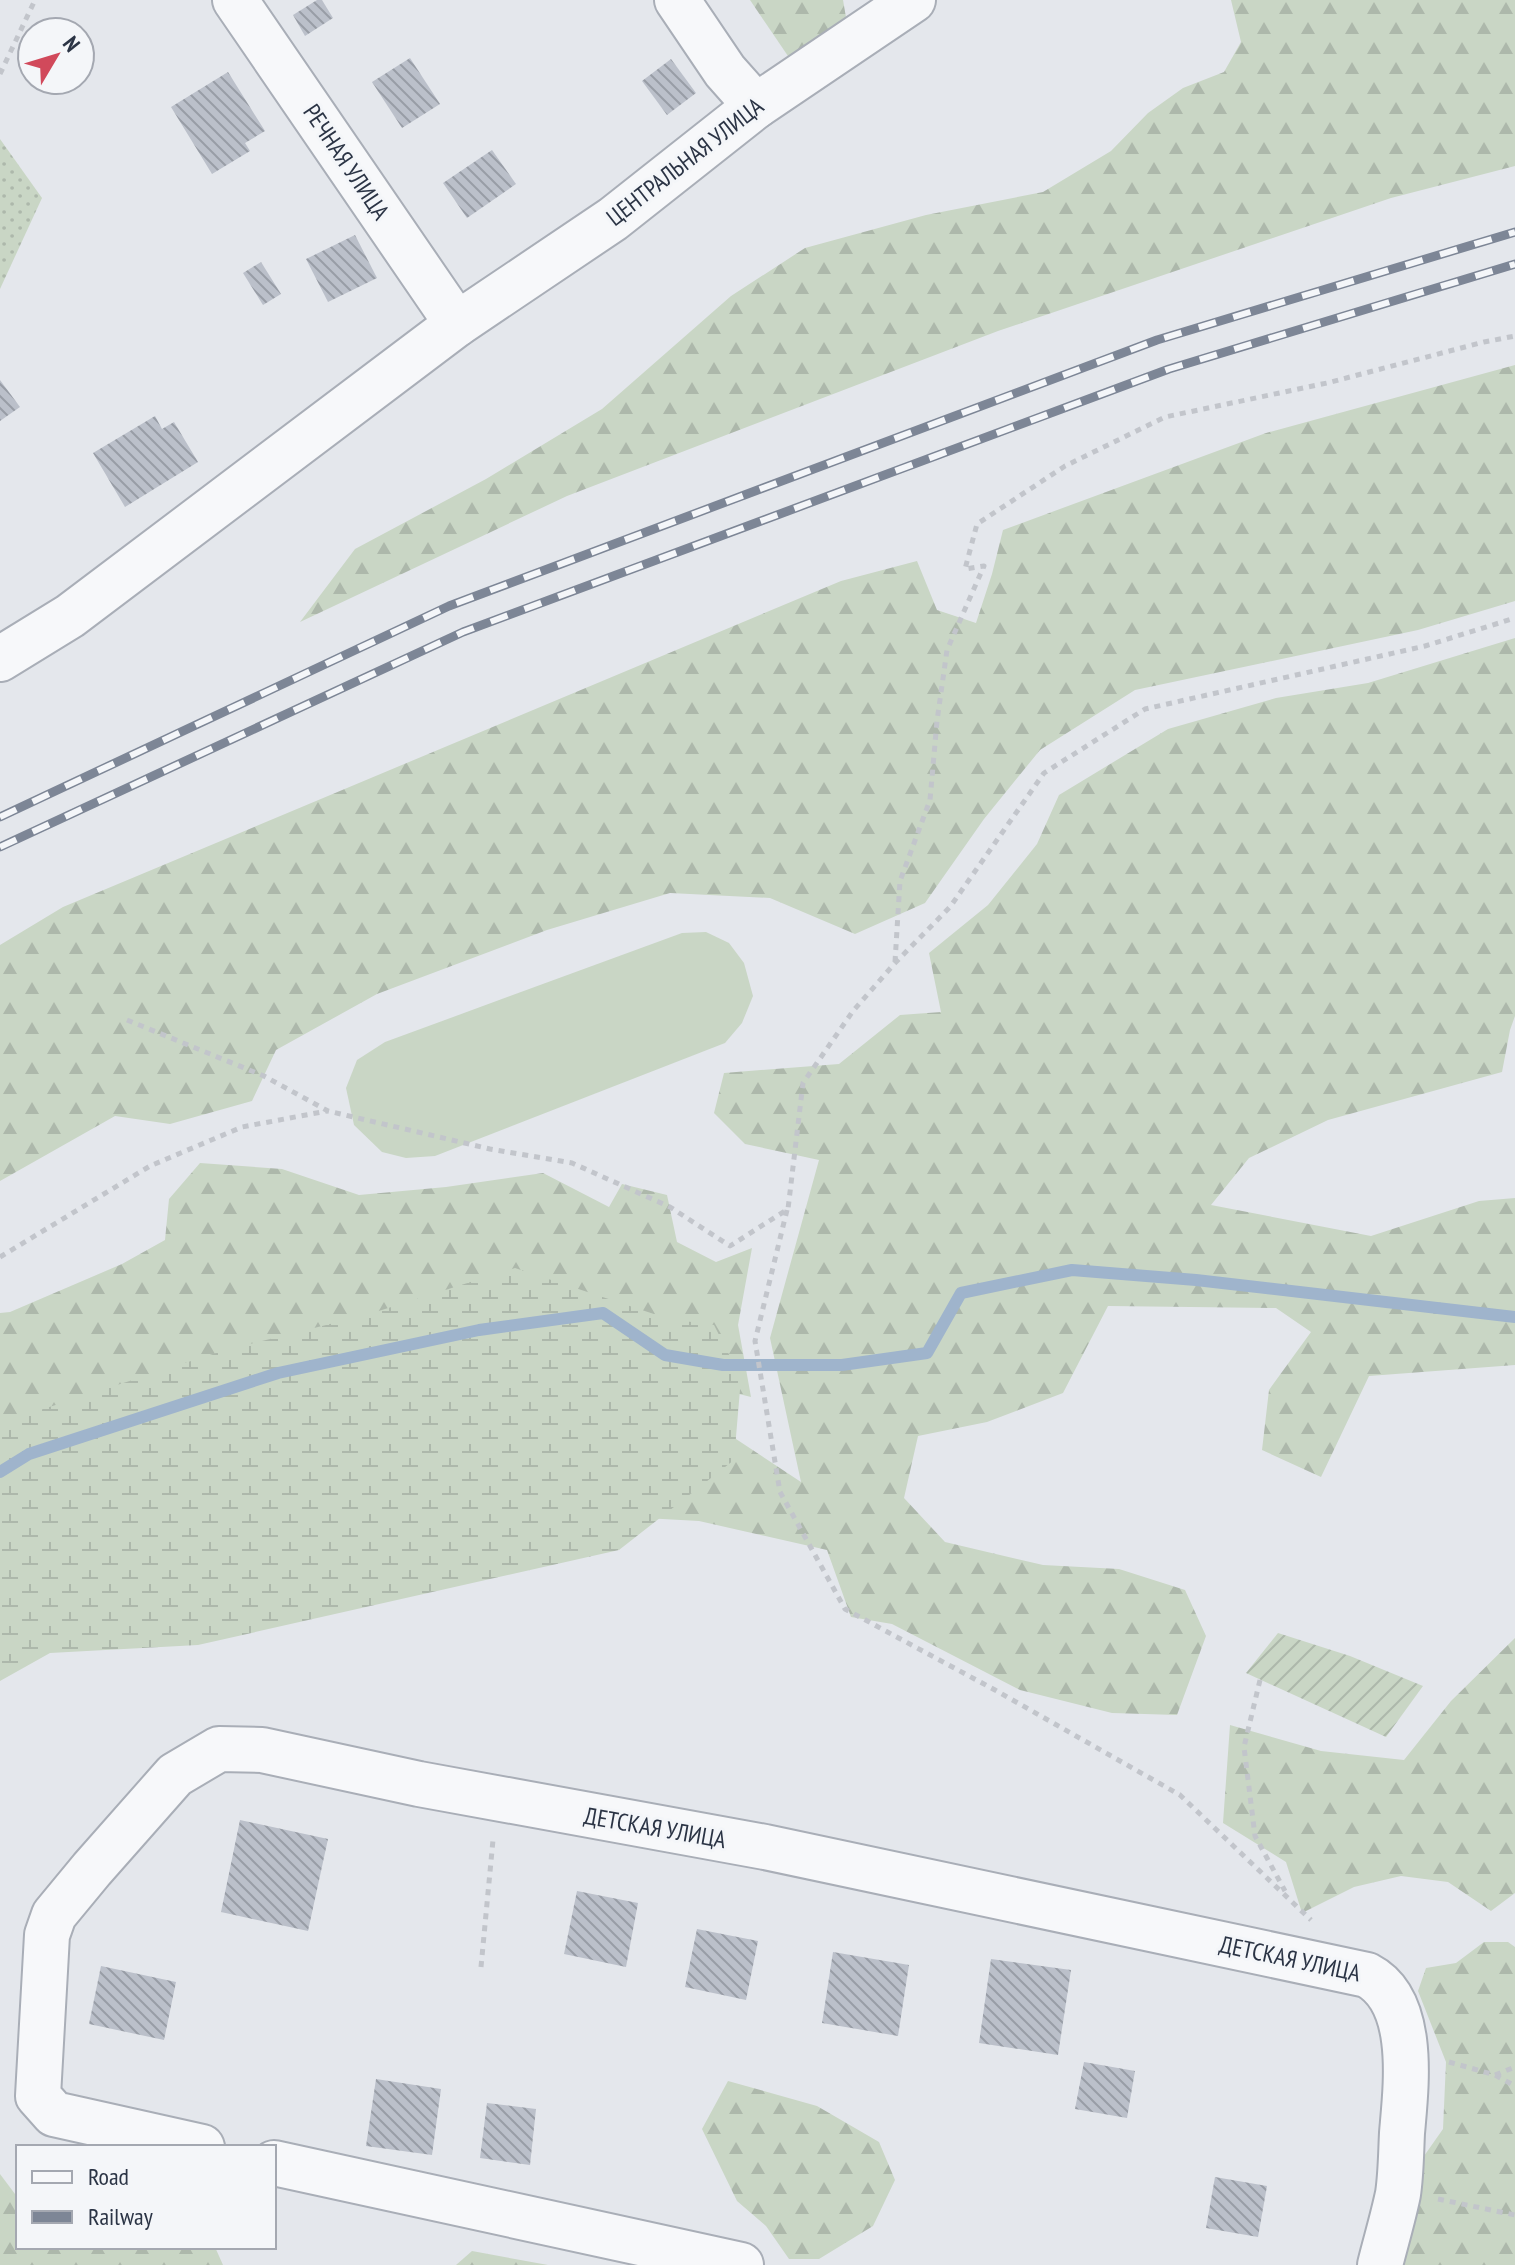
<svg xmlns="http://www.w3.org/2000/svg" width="1515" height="2265" viewBox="0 0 1515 2265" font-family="'PT Sans Narrow',sans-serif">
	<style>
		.grass { fill: url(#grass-dots) }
		.forest { fill: url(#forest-firs) }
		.wetland { fill: url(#wetland-marsh) }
		.garden { fill: url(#garden-furrows) }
		.pitch { fill: #c9d6c5 }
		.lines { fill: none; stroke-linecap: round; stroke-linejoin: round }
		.stream { stroke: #9fb4cc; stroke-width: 12 }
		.building { fill: url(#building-back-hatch) }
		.street-casing { stroke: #a9aeb7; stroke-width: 48 }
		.path { stroke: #c2c5cb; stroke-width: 5; stroke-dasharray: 6 6; stroke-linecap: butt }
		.street { stroke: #f7f8fa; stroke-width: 44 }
		.rail-casing { stroke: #7d8696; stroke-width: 9 }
		.rail { stroke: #f4f6f9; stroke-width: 6; stroke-dasharray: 18; stroke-linecap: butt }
		.labels { text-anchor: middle; stroke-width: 6; stroke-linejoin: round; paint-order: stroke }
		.street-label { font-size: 24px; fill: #2b3445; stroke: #f4f6f9 }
	</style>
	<defs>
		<pattern id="grass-dots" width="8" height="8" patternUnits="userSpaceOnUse" patternTransform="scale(2)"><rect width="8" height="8" fill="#c9d6c5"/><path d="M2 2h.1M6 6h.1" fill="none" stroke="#adb8ab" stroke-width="1.8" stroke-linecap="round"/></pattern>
		<pattern id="forest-firs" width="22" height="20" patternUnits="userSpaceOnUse" patternTransform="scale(2)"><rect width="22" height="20" fill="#c9d6c5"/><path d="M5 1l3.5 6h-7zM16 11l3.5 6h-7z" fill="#adb8ab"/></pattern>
		<pattern id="wetland-marsh" width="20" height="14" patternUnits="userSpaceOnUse" patternTransform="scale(2)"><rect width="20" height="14" fill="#c9d6c5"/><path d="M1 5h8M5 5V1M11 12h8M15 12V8" fill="none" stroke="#adb8ab"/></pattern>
		<pattern id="garden-furrows" width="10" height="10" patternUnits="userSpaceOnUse" patternTransform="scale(2)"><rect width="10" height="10" fill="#c9d6c5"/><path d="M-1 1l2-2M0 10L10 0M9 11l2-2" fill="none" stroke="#adb8ab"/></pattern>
		<pattern id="building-back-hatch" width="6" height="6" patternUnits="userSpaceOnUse" patternTransform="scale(2)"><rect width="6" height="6" fill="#bbc0ca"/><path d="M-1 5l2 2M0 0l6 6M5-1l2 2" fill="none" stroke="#989da6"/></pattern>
	</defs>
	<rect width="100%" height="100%" fill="#e4e7ec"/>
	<polygon class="grass" points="0,139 42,198 0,289"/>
	<g class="forest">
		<polygon points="750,0 843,0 847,23 790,59"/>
		<polygon points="1231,0 1515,0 1515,166 1391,198 998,331 567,496 300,622 355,549 486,479 602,409 731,296 805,248 926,215 1043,192 1111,151 1148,113 1183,88 1224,72 1241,42"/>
		<polygon points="1515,365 1515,601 1418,630 1135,690 1040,750 984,819 925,903 855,934 770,898 670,893 547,930 377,994 276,1050 252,1101 170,1124 115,1116 0,1181 0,945 63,907 841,581 917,561 937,610 976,623 992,574 1003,530 1266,433"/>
		<polygon points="1515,638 1515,1016 1510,1030 1502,1072 1328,1120 1249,1158 1211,1205 1371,1236 1479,1201 1515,1198 1515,1365 1369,1376 1321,1477 1262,1450 1269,1390 1311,1332 1276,1308 1108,1306 1063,1393 987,1422 918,1436 904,1498 945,1542 1043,1565 1119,1569 1185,1590 1206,1636 1177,1715 1112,1713 1020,1690 892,1624 851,1617 827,1550 699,1521 427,1506 0,1617 0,1313 10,1312 122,1264 165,1240 169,1199 200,1163 282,1169 359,1195 446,1187 543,1173 609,1207 622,1184 667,1195 677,1242 716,1262 752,1248 738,1325 751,1397 715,1388 736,1439 801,1482 770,1338 819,1160 745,1144 714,1113 724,1073 839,1064 900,1015 941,1012 929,953 988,905 1037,844 1059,795 1168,729 1276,698 1368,683"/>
		<polygon points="1515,1638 1515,1893 1491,1911 1448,1882 1401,1876 1354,1887 1302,1913 1286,1862 1223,1823 1230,1725 1321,1751 1404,1760 1451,1701"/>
		<polygon points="1484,1942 1508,1942 1515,1947 1515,2265 1396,2265 1398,2193 1443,2129 1446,2062 1418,1991 1426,1968 1456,1963"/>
		<polygon points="728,2081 817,2106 879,2142 895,2180 873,2226 819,2259 789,2259 766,2226 737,2201 702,2129"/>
		<polygon points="0,2174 18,2198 18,2247 215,2247 223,2265 0,2265"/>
		<polygon points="472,2251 548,2265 456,2265"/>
	</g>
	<polygon class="wetland" points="515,1268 669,1319 714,1325 741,1378 734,1460 619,1550 198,1645 50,1653 0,1681 0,1423 222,1351 366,1315"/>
	<polygon class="garden" points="1278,1633 1350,1656 1423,1686 1386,1737 1246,1673"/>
	<polygon class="pitch" points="706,932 729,943 744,963 753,996 742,1023 725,1043 435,1156 406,1158 382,1152 354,1125 346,1088 357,1060 385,1042 682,933"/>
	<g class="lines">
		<polyline class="stream" points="0,1472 29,1454 278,1373 479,1330 603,1313 665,1355 723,1365 842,1365 927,1353 961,1293 1072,1270 1196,1280 1515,1317"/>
	</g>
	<g class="building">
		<polygon points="317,0 322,0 333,18 305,36 293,15"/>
		<polygon points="410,58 440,104 402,128 372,82"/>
		<polygon points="671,59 696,93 667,115 642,81"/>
		<polygon points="228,72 265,131 245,143 250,151 212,174 171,107"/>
		<polygon points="492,150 516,184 467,218 443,183"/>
		<polygon points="355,235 377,278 328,302 306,259"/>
		<polygon points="261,262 281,294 263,305 243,273"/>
		<polygon points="0,380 20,407 0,421"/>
		<polygon points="155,416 162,429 174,422 198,462 125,507 93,453"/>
		<polygon points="240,1820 328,1839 308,1931 221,1912"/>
		<polygon points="577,1891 638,1903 626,1967 564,1954"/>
		<polygon points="697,1929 758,1941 746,2000 685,1987"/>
		<polygon points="833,1952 909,1965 898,2036 822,2023"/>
		<polygon points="991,1959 1071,1970 1058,2055 979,2043"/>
		<polygon points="101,1966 176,1982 164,2040 89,2024"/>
		<polygon points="1084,2062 1135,2071 1127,2118 1075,2109"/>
		<polygon points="376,2079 441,2089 432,2155 366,2146"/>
		<polygon points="487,2103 536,2109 530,2165 480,2158"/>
		<polygon points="1215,2177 1267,2186 1258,2237 1206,2228"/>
	</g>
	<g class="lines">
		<defs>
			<g id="street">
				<polyline points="235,0 457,324"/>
				<polyline points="677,0 725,71 756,106"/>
				<polyline points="0,659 70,616 457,324 613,219 756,106 913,0"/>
				<path d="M 202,2147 L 54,2114 L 38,2096 L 47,1935 L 54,1915 L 92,1869 L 175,1775 L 219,1749 L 262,1750 L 419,1784 L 765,1847 L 1367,1975 C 1417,2001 1406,2086 1402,2133 C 1401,2153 1401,2174 1398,2194 C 1393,2218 1386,2241 1380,2265"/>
				<polyline points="274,2163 741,2265"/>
			</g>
		</defs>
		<use href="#street" class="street-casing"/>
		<g class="path">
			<polyline points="0,74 35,0"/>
			<polyline points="895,962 900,881 930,800 937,721 947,650 984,566 965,569 977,524 1065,466 1165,417 1327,383 1484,342 1515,336"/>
			<polyline points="127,1020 264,1076 328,1111 490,1149 572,1163 670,1207 730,1246 788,1209 803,1083 853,1011 895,963 950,907 1044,773 1145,709 1425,646 1515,618"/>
			<polyline points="787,1210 755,1341 780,1492 845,1609 995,1690 1180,1795 1311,1920"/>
			<polyline points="0,1257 150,1166 242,1127 327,1111"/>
			<polyline points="1260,1680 1244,1747 1255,1836 1285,1891"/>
			<polyline points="481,1967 493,1840"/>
			<polyline points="1449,2062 1495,2075 1515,2086"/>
			<polyline points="1495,2075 1515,2067"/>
			<polyline points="1438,2199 1515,2215"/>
		</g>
		<use href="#street" class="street"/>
		<defs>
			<g id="rail">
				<polyline points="0,817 449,606 1157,340 1515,232"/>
				<polyline points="0,847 463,632 1169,369 1515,264"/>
			</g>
		</defs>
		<use href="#rail" class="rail-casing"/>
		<use href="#rail" class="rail"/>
	</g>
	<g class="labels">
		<g class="street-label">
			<text transform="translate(346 162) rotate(56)" y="8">РЕЧНАЯ УЛИЦА</text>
			<text transform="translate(685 162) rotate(-38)" y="8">ЦЕНТРАЛЬНАЯ УЛИЦА</text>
			<text transform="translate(655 1828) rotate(10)" y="8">ДЕТСКАЯ УЛИЦА</text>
			<text transform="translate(1290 1959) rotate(12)" y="8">ДЕТСКАЯ УЛИЦА</text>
		</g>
	</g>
	<rect x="16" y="2145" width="260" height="104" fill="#f4f6f9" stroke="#a4a8b1" stroke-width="2"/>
	<rect x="32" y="2171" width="40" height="12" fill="#f7f8fa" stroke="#a4a8b1" stroke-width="2"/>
	<text x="88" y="2185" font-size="24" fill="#2b3445">Road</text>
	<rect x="32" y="2211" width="40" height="12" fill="#7d8696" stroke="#a4a8b1" stroke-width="2"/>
	<text x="88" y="2225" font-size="24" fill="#2b3445">Railway</text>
	<g transform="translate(56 56) rotate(52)"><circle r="38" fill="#f4f6f9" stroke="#a4a8b1" stroke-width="2"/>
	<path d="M0-6L14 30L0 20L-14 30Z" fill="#d1495b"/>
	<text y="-12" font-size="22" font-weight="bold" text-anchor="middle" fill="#2b3445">N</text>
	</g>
</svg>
